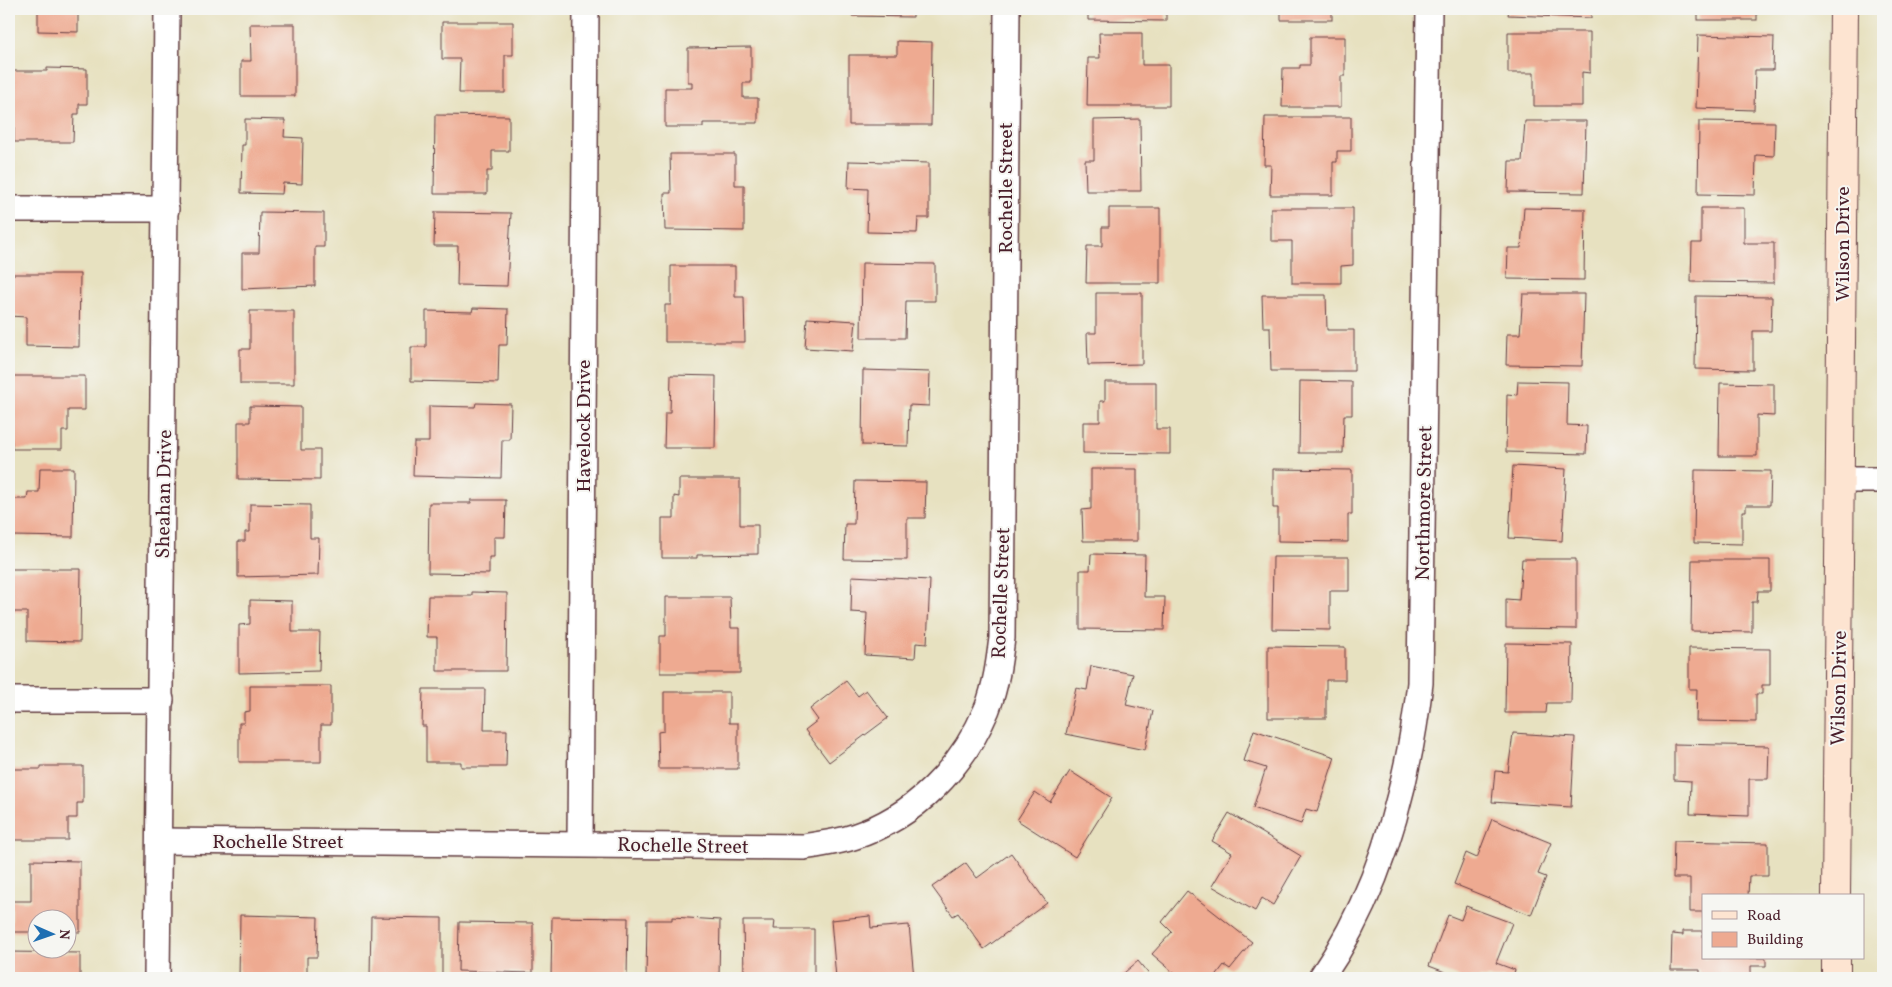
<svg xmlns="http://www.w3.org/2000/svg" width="1892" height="987" viewBox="0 0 1892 987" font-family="Vollkorn,serif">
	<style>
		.building { fill: #eeaa91 }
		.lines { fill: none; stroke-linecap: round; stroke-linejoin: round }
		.street-casing { stroke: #623c41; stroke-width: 28 }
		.secondary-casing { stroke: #623c41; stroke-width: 30 }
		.street { stroke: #fff; stroke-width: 25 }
		.secondary { stroke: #fde4d1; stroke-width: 28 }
		.labels { text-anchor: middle; stroke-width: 4; stroke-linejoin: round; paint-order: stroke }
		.street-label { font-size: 20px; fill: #4a1f2b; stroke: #f6f6f2 }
	</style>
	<rect width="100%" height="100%" fill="#f6f6f2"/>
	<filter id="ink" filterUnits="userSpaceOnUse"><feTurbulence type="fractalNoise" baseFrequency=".02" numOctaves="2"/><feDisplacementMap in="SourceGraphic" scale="10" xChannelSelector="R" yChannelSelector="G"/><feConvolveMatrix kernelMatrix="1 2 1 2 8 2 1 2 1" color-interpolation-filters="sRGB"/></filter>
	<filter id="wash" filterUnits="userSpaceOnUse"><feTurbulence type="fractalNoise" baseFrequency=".0096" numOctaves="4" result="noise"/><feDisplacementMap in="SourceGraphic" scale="20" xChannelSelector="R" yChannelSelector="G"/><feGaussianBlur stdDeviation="1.12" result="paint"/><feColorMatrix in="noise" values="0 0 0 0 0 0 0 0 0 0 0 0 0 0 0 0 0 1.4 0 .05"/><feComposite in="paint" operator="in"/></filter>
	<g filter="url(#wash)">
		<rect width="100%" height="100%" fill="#e7e1c0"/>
		<g id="blocks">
			<g class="building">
				<polygon points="38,9 78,9 78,32 38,31"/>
				<polygon points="852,9 913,9 913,17 852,16"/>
				<polygon points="1088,9 1166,9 1166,21 1088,20"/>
				<rect x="1281" y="9" width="51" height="11"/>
				<polygon points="1509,9 1591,9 1591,18 1508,15"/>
				<rect x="1698" y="9" width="59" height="11"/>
				<polygon points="442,22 513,22 513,55 505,55 505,93 459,93 460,59 442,59"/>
				<polygon points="250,24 295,24 295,96 241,96 241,61 251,61"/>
				<polygon points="1508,32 1590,32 1590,73 1582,72 1582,106 1534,106 1534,73 1508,73"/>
				<polygon points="1099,33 1142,33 1142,65 1169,65 1169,106 1087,106 1088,58 1100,58"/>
				<polygon points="1698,35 1774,37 1773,70 1755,70 1754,110 1696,108"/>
				<polygon points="1310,37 1345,37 1345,76 1341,76 1341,107 1282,107 1283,68 1300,68 1300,65 1310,65"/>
				<polygon points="897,41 932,42 931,125 849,125 849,55 897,55"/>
				<polygon points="751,47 751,83 743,83 743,98 758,98 758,123 703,123 703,127 665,127 665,88 692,88 692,82 688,82 688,48"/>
				<polygon points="47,68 87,69 87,104 79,104 79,114 74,114 73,142 14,142 14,109 9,109 9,71 47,71"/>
				<polygon points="435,115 509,116 509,151 492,151 492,171 487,171 487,194 434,194"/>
				<polygon points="1265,117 1351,117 1351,151 1337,151 1337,162 1333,162 1333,195 1270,195 1271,165 1264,165"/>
				<polygon points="245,119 285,120 284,137 303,138 302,184 283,183 282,194 241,193 242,145 245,145"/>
				<polygon points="1140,119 1141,191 1086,191 1085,160 1094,160 1094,120"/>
				<polygon points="1525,121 1586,121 1584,193 1508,192 1509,161 1522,161"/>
				<polygon points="1699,121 1775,122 1774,156 1756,155 1755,195 1698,194"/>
				<polygon points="670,154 735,154 735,185 744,185 744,231 665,230 664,193 671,193"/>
				<polygon points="849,161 929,163 929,218 918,218 917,233 867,232 868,189 848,188"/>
				<polygon points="1109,208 1160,208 1160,283 1086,283 1087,246 1102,246 1102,227 1109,227"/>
				<polygon points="1271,208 1353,208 1353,265 1341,266 1341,283 1292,283 1292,241 1271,241"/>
				<polygon points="1524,208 1585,209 1584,280 1507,279 1508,248 1521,248"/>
				<polygon points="1701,208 1744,208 1744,243 1774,243 1774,283 1691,282 1692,243 1701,243"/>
				<polygon points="260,212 324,213 324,247 315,247 315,286 242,289 242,253 259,253"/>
				<polygon points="435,212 511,213 507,286 457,285 458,246 434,246"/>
				<polygon points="862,263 935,264 935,301 906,301 905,338 861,338"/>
				<polygon points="671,266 735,266 735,297 744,297 745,342 665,342 665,305 671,305"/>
				<polygon points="9,274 80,274 79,347 26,346 26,317 9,316"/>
				<polygon points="1096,293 1142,293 1142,364 1088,365 1087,333 1096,333"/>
				<polygon points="1523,294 1584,294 1582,366 1506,365 1507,334 1520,334"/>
				<polygon points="1262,295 1326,295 1327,330 1354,330 1354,371 1271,371 1270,327 1263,327"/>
				<polygon points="1696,296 1772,297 1771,331 1753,331 1753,370 1695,369"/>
				<polygon points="473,308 508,309 507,345 499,345 498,383 411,381 411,347 426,347 426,311 472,312"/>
				<polygon points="250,311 294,311 294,384 240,384 240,349 250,349"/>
				<polygon points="807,318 856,321 853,351 805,348"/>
				<polygon points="863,370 930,372 929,406 909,405 908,446 862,445"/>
				<polygon points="671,375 716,376 715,448 664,448 665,413 670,413"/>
				<polygon points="9,376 85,376 85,410 68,410 68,431 62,431 62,449 12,449"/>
				<polygon points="1300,381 1352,382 1352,415 1344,415 1343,453 1299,453"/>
				<polygon points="1518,381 1568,382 1567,425 1587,426 1586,454 1506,452 1507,394 1517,395"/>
				<polygon points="1105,382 1156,382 1156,429 1170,429 1170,454 1083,453 1083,422 1100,422 1100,401 1105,401"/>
				<polygon points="1720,383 1774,384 1774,416 1757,415 1757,456 1719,456"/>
				<polygon points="476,403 511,404 510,440 502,440 501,478 413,476 414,442 429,442 429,406 475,407"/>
				<polygon points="250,406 301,407 301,450 320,450 320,480 238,479 238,422 250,422"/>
				<polygon points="1513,466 1566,469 1562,541 1509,538"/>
				<polygon points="40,468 74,468 73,537 12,536 13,499 27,499 28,492 39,492"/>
				<polygon points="1091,469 1137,469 1137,541 1083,541 1082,510 1091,509"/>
				<polygon points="1273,469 1352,470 1352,514 1348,514 1348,542 1278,541 1278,508 1273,508"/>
				<polygon points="1695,470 1771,471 1770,505 1746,505 1746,511 1742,511 1742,544 1694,543"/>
				<polygon points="679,479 740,479 740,525 758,525 758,554 697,555 697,558 662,558 662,518 674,518 674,496 679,497"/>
				<polygon points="855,481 926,482 925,518 907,518 907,560 844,559 845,524 854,524"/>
				<polygon points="471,500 506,500 505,537 494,537 494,557 489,557 489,574 428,573 429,503 471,503"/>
				<polygon points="250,504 310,505 310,538 319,538 318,575 238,577 238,541 245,541 245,532 250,532"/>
				<polygon points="1091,554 1145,555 1144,597 1165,597 1164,630 1080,629 1080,570 1090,570"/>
				<polygon points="1273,557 1349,557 1349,591 1330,591 1330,630 1272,629"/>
				<polygon points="1522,559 1576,559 1576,629 1506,628 1506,599 1519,600"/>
				<polygon points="1692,560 1770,560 1770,591 1758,591 1757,602 1752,602 1752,632 1691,631"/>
				<polygon points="9,569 81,569 80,642 27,641 27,612 9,612"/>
				<polygon points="852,576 930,580 927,644 916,643 915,658 865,655 867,613 851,612"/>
				<polygon points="472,592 507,593 506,671 437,671 437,637 427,637 428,596 472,596"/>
				<polygon points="666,597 730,597 731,628 740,628 740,673 660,673 660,636 666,636"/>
				<polygon points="250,600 292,601 292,632 320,632 319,671 239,673 239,625 250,624"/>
				<polygon points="1506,643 1572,644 1571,703 1547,703 1546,713 1505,713"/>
				<polygon points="1268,646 1345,647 1345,680 1326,680 1326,718 1268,718"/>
				<polygon points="1689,648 1770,649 1770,685 1762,685 1762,694 1756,694 1756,722 1696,721 1697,689 1689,689"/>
				<polygon points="1091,666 1133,674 1126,705 1153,711 1145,750 1066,734 1076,688 1087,690"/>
				<polygon points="846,681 858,696 866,690 888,718 829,762 805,730 818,720 810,709"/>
				<polygon points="250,686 331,686 331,725 321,725 321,762 239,762 239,723 244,723 244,712 250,711"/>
				<polygon points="423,689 485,689 484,730 507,730 506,767 461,767 461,762 426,762 426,726 422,726"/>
				<polygon points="664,692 729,692 729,723 738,723 738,769 659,769 658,732 664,731"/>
				<polygon points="1254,730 1335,757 1317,812 1306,809 1301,824 1253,808 1266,768 1244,761"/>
				<polygon points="1513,733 1575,737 1571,807 1492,802 1495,771 1508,772"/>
				<polygon points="1674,744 1769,746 1768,779 1749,779 1749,816 1690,814 1691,781 1674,780"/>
				<polygon points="41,766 83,766 83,803 77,803 77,818 68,818 68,840 9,840 9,769 41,769"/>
				<polygon points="1070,771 1112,798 1075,857 1017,820 1035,792 1050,802"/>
				<polygon points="1229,813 1301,856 1273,905 1262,898 1255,911 1212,886 1232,853 1212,841"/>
				<polygon points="1492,819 1551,843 1538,874 1546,877 1531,915 1454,884 1466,853 1477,858"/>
				<polygon points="1674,841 1768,843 1768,876 1749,876 1748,896 1703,896 1703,912 1690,912 1690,878 1673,878"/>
				<polygon points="1011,853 1047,903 984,949 958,913 953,916 932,887 966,863 977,878"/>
				<polygon points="31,860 80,861 80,932 68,932 68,920 38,920 38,932 12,932 12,901 31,901"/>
				<polygon points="1187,891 1252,942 1230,969 1224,965 1214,978 1180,978 1152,954 1172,932 1162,922"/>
				<polygon points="1466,906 1512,923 1496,963 1515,970 1512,978 1461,978 1429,966 1448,915 1461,920"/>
				<polygon points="240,915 318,917 317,957 307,957 307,978 239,978"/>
				<polygon points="870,916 871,928 909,925 914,978 836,978 831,920"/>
				<polygon points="371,917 442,918 442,978 370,978"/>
				<polygon points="552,917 628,918 627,978 551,978"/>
				<polygon points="672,917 720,920 719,978 646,978 647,920 672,920"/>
				<polygon points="743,921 775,921 774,929 814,929 814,975 744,975"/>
				<polygon points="459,922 533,923 533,973 458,971"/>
				<polygon points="1683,931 1703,931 1703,958 1766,958 1766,966 1751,966 1751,978 1700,978 1700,970 1671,970 1672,934 1683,935"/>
				<polygon points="9,952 80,953 80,978 9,978"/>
				<polygon points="1138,961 1152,978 1118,978"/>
			</g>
		</g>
	</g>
	<g filter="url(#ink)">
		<use href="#blocks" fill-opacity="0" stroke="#623c41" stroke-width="1"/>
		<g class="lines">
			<defs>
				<g id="street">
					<polyline points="9,209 166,209"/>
					<polyline points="1840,480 1883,480"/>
					<polyline points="9,700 161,700"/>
					<path d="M 159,841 L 804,847 C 820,844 838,842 853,837 C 915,817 962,768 987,709 C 996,686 999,662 1002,638 L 1007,9"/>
					<polyline points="580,844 586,9"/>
					<polyline points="157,978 167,9"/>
					<path d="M 1321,978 C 1381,891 1408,787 1420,683 L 1429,9"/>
				</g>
				<g id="secondary">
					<polyline points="1836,896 1844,9"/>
					<polyline points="1836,978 1836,958"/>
				</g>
			</defs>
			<use href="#street" class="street-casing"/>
			<use href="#secondary" class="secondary-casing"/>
			<use href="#street" class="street"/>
			<use href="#secondary" class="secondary"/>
		</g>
	</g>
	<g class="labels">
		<g class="street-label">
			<text transform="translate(1005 188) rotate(-90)" y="7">Rochelle Street</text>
			<text transform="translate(1842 244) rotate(-90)" y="7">Wilson Drive</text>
			<text transform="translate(583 426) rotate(-90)" y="7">Havelock Drive</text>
			<text transform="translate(163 494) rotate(-89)" y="7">Sheahan Drive</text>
			<text transform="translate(1423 503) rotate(-89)" y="7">Northmore Street</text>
			<text transform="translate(1000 593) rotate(-88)" y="7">Rochelle Street</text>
			<text transform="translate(1838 688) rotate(-89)" y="7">Wilson Drive</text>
			<text x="278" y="848">Rochelle Street</text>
			<text transform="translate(683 845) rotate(1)" y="7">Rochelle Street</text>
		</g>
	</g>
	<rect width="1892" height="987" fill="none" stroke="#f6f6f2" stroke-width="30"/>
	<rect x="1702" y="894" width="162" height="65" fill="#f6f6f2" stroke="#b1a0a2"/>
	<rect x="1712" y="911" width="25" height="8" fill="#fde4d1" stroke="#b1a0a2"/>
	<text x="1747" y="920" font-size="15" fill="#4a1f2b">Road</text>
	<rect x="1712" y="932" width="25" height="15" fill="#eeaa91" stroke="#b1a0a2"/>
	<text x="1747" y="944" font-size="15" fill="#4a1f2b">Building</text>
	<g transform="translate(52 934) rotate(92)"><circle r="24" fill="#f6f6f2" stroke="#b1a0a2"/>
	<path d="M0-4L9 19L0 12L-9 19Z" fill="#1f6fb2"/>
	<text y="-8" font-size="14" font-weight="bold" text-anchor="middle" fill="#4a1f2b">N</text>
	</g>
</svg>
